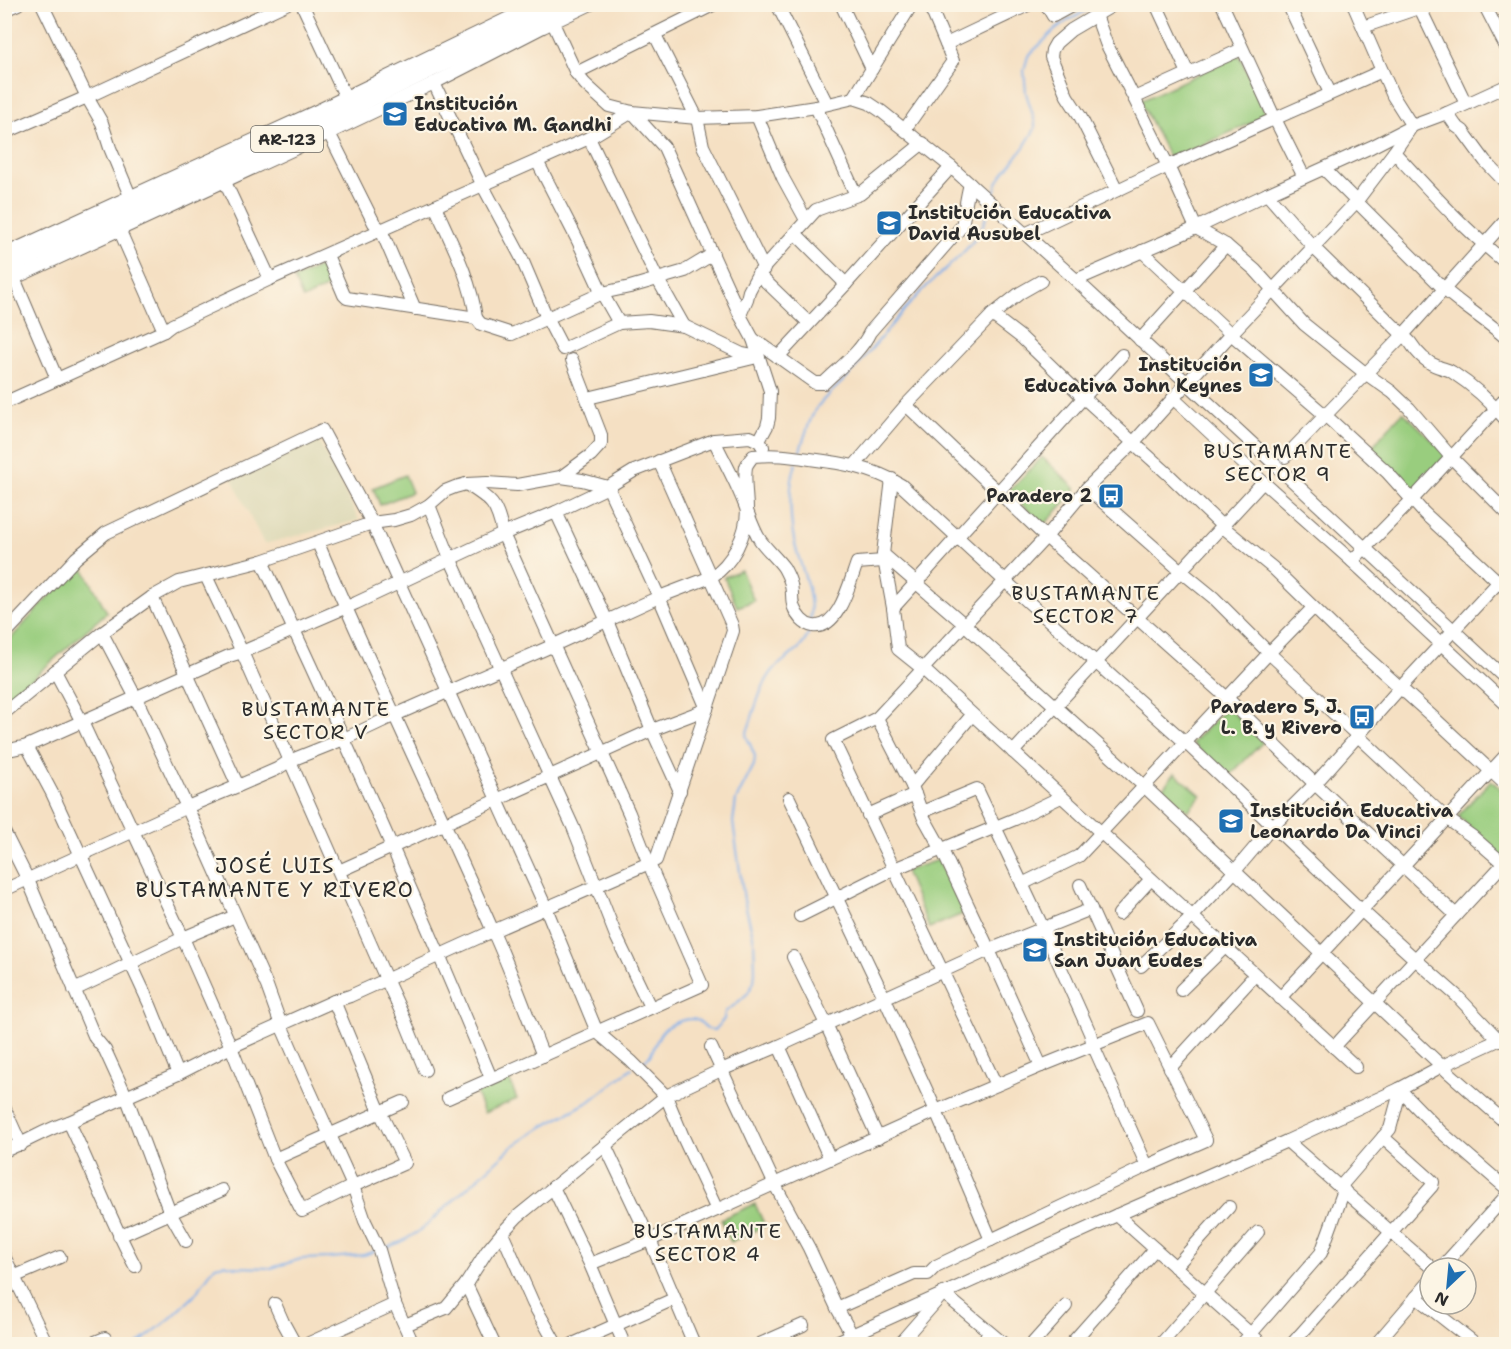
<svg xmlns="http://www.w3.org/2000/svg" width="1511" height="1349" viewBox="0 0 1511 1349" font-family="'Shantell Sans',sans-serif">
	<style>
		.built { fill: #e0dcbb }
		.green { fill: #99cd7e; stroke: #627c54; stroke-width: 1.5 }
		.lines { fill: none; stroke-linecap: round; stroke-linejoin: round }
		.stream { stroke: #80b0eb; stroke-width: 2 }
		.minor-casing { stroke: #726a60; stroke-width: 14 }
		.major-casing { stroke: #726a60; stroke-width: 17 }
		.minor { stroke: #fff; stroke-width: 12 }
		.major { stroke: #fff; stroke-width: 15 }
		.labels { text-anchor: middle; stroke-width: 4.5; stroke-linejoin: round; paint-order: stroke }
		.shield { fill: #fcf5e5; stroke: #6a6863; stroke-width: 1.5 }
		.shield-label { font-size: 16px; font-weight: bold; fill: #2b2b2b }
		.poi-label { font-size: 18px; font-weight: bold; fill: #2b2b2b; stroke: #fcf5e5; text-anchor: start }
		.neighbourhood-label { font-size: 20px; letter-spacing: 1.5px; fill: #2b2b2b; stroke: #fcf5e5 }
		.quarter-label { font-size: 21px; letter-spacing: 1.5px; fill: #2b2b2b; stroke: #fcf5e5 }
	</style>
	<rect width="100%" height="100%" fill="#fcf5e5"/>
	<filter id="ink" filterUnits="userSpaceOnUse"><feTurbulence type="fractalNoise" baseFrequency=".0167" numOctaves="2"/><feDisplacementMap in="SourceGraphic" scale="12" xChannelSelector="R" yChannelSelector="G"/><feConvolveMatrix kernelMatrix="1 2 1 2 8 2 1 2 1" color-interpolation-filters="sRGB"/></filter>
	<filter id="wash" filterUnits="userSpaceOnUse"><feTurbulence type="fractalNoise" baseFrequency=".008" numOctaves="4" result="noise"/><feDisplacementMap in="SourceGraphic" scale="24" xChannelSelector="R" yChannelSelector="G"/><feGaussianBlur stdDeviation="1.35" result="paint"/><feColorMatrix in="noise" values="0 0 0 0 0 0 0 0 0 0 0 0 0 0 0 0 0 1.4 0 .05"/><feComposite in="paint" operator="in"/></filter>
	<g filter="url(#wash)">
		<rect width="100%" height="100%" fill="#f5e0c3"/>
		<polygon class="built" points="318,440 359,520 264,544 232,479"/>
		<g class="green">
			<polygon points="1239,55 1267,116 1170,159 1140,101"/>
			<polygon points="325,264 334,284 303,299 294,279"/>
			<polygon points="1403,412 1423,431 1447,455 1412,492 1369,450"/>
			<polygon points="1042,457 1075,488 1075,491 1046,523 1043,524 1008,492"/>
			<polygon points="405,475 412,492 380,505 373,488"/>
			<polygon points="80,562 107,612 5,703 5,645"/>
			<polygon points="741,570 754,601 737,607 724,577"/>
			<polygon points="1227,707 1263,742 1228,777 1192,743"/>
			<polygon points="1175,773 1201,795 1188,811 1162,789"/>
			<polygon points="1491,780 1506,794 1506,852 1502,857 1458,816"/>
			<polygon points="938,860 965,913 929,928 905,871"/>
			<polygon points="509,1079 517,1099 484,1113 476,1093"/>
			<polygon points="755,1204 765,1226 731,1242 721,1219"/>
		</g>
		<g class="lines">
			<g class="stream">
				<polyline points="992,198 998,181 1024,147 1035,129 1035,122 1026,93 1024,70 1028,56 1054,31 1067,21 1099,4"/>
				<path d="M 800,451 C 804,438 808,424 814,412 C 819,401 840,385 849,375 C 875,347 897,315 925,288 C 950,263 981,245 989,207"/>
				<path d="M 796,464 C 787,487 790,528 797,552 C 804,575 814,597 810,621"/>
				<path d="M 640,1064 C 654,1057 653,1045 661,1033 C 667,1025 682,1019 692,1019 C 698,1019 704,1025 707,1029 L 715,1030 L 724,1019 L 725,1012 L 736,1004 L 748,993 L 754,982 L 755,971 L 754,940 L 744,900 L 733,822 L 736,800 L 754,765 L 755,756 L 746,735 C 755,712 759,685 776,667 C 788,656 806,648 809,630"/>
				<polyline points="384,1248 401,1242 421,1230 513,1146 544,1126 590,1101 632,1068"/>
				<polyline points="138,1344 172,1317 194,1296 215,1266 224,1264 236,1267 271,1268 301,1259 330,1258 364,1255 375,1251"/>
			</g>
		</g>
	</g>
	<g filter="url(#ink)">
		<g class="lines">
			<defs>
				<g id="minor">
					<polyline points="42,4 87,97 102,123 110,148 131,198"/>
					<polyline points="302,4 346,98"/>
					<polyline points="777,4 827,104"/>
					<polyline points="841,4 872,69"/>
					<polyline points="1046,4 1053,16 1075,4"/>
					<polyline points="1115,4 1071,30 1056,43 1052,50 1051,57 1067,96 1080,116 1117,190"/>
					<polyline points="1156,4 1188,73"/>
					<polyline points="1222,4 1275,119 1304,177"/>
					<polyline points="1288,4 1330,93"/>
					<polyline points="1353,4 1393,96 1412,126"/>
					<polyline points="1418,4 1466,104"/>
					<polyline points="1484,4 1506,47"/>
					<polyline points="4,10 18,4"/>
					<polyline points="1096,15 1106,43 1134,98"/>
					<polyline points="542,16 553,23 576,73 585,84 609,106 632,112 697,118 757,116 816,107 854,98 869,103 881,111 951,167 1076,280 1506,679"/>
					<polyline points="1363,27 1430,4"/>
					<polyline points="655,35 697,118 703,146 764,269"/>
					<polyline points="946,44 1030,4"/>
					<polyline points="1242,49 1134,98 1168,166 1196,228 1226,245 1255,270 1304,324 1365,373 1392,392 1409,408 1451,457 1506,512"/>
					<polyline points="576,73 715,4"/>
					<polyline points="434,83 483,186 521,257 547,318 563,349 619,323 649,321 684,326 742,354 758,357"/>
					<polyline points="854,98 912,4"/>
					<polyline points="816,107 856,195"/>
					<polyline points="1447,113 1456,126 1463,131 1485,161 1506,183"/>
					<polyline points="757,116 783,178 806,220"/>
					<polyline points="905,129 953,61 929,4"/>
					<polyline points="4,133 87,97 286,4"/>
					<polyline points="329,133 374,223 381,230 415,309"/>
					<polyline points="589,138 657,278 684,326"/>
					<path d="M 1394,152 C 1430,191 1465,230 1506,263"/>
					<polyline points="537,161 578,241 602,293 619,323"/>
					<path d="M 1324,169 L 1444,289 C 1464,307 1486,320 1506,338"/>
					<polyline points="225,182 270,279"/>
					<path d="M 1267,194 L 1313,247 L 1410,342 C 1417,353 1426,363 1439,367 C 1443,369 1448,369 1452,372 C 1472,385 1491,402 1506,420"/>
					<path d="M 435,206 C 451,242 471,279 476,318"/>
					<polyline points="119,229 164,331"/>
					<polyline points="795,233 846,284"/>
					<polyline points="1025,234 1168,166 1382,71"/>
					<polyline points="1142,251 1231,334 1326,416 1387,472 1424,513 1506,589"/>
					<polyline points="327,255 344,295 347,298 476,318 481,324 512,334 602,293 630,287 685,271 713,254"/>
					<polyline points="758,274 809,323"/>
					<polyline points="14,278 57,379"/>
					<polyline points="1076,280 1196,228 1267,194 1371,147 1412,126 1447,113 1506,86"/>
					<polyline points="4,283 329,133 434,83 543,27 591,4"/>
					<polyline points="740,315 747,299 749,291 758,274 816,210 860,194 923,143"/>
					<polyline points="992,315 1022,338 1084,398 1167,473 1223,527 1273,568 1343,636 1434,718 1506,785"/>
					<path d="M 753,339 L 815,383 L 824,383 C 840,367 860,353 870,332 L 962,226 C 965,212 966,198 970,184"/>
					<polyline points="1140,340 1226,245"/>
					<polyline points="778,357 846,284 951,167"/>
					<polyline points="588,398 753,358"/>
					<polyline points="1173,398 1263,482 1352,561 1506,704"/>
					<polyline points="4,403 164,331 172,325 270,279 589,138 632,112 664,147 740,315 753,339 770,391 769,418 767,426 759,441"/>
					<polyline points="906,405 1046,537 1227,698 1315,784 1456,915"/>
					<path d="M 714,440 C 723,459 734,478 742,498 C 748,512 752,527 760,540 C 767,550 777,558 784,568 C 787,574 790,579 791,585 C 793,593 791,601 794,608 C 797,616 804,625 813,626 C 839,630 850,581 857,563 L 883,561"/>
					<polyline points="1285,457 1403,335 1506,220"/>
					<polyline points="854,466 906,405 992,315 1020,293 1041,281"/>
					<polyline points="561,477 591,455 601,444 601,435 572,360"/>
					<polyline points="892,479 883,554 893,608 898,649 923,669 1356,1067"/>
					<polyline points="1087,488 1181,571 1214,598 1269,653 1446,818 1473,837 1504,864"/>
					<polyline points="429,505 450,558 573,827 616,936 650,1007"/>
					<polyline points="556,512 607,621 652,730 680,791"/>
					<path d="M 318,543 C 373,673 435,800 492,929 C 511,970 526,1013 543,1056"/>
					<polyline points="883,554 964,624 1144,786 1447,1071 1506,1123"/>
					<path d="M 262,561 C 342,732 419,904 491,1078"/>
					<polyline points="1352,561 1411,501 1506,398"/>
					<polyline points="206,576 242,652 386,979 404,1018 425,1070"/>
					<polyline points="152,597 238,786"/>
					<polyline points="893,608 1122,355"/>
					<polyline points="102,633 136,698 187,807 267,986 281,1025 305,1080 353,1186 365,1221 379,1250 395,1304 413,1344"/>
					<polyline points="4,635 76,558 106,533 322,430 372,523 546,908 597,1032 631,1061 666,1096 683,1137 717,1210"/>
					<polyline points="55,671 82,722 183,938 231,1047 275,1159 302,1211 353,1186 405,1163 380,1112 334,1001"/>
					<polyline points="4,713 102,633 152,597 179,582 262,561 372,523 394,520 411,515 429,505 445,491 455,487 466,484 487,483 517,485 561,477 582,480 608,487 659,597 707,709 652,730 339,871"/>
					<polyline points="877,718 912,786 923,816 942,850 989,950 1041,1066"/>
					<polyline points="27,746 52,793 150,1005 178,1074"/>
					<polyline points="4,751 27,746 229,656 242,652 356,603 503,534 556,512 608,487 634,471 714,440 750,437 759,441 763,447"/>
					<polyline points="1013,752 1263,482"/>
					<polyline points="912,786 972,715"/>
					<polyline points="789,798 884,997 936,1111 991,1240"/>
					<polyline points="922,812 977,789 1043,928 1090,1033 1093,1045 1147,1166"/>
					<polyline points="868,815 915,794"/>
					<polyline points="4,832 28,880 95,1038 105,1050 126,1096 170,1213 186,1241"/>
					<polyline points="1022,884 1079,856 1269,653 1313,608"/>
					<polyline points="1080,885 1137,1011"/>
					<path d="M 4,890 L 187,807 L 238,786 L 277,769 L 289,761 L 344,739 L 395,715 L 554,645 L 659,597 L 711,577 C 732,564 747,535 747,509 C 747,499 744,477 746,467 C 747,463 751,459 753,456 C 775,454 789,456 810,459 C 842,463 874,468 901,485 L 1005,581 L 1186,743 L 1361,910 L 1415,959 L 1457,996 L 1499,1040"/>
					<polyline points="1119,914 1151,879"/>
					<polyline points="800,916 894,869 1015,819 1061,797"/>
					<polyline points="793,957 826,1024 878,1138"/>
					<polyline points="1141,966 1192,917 1234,872 1273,826 1315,784 1400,688 1506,574"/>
					<polyline points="74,990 183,938 235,916"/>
					<polyline points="1181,990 1225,947"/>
					<polyline points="1280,998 1506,755"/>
					<polyline points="779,1046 830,1159"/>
					<polyline points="711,1047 775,1185 809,1248 837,1308 852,1335"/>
					<polyline points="1334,1047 1506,861"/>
					<polyline points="1170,1068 1255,975"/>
					<polyline points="996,1085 833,740 877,718 1046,537 1087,488 1133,443 1231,334 1356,202 1394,152 1412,126"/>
					<polyline points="1399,1089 1440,1131 1506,1188"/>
					<path d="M 448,1098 L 702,985 L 649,864 L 629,813 L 503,534 C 497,504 492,500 466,484"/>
					<polyline points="4,1107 21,1145"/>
					<path d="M 69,1122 C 92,1170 110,1219 135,1266"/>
					<polyline points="1287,1141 1432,1268"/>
					<polyline points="605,1145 650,1240 694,1344"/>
					<path d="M 4,1151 C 27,1142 46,1129 69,1122 L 178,1074 L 231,1047 L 334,1001 L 350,996 L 493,931 L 656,860 L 733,631 L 732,625 L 659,461"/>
					<polyline points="275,1159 403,1102"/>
					<polyline points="553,1187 590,1264 624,1344"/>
					<polyline points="1340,1187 1390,1129 1400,1092"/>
					<polyline points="1117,1215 1262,1344"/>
					<polyline points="502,1233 533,1303 556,1344"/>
					<polyline points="119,1236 222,1190"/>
					<polyline points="4,1256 47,1344"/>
					<polyline points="590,1264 650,1240 936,1111 1041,1066 1148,1023 1206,1140 1147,1166 936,1266 928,1274 914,1274 837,1308"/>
					<polyline points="1175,1267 1229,1207"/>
					<polyline points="1441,1268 1506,1196"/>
					<polyline points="4,1281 60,1257"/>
					<polyline points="466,1284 494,1344"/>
					<polyline points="943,1293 1004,1344"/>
					<polyline points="1416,1297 1476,1344"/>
					<polyline points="275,1304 283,1322 295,1344"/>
					<polyline points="405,1325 446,1308 466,1284 487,1251 502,1233 518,1216 666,1096 721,1070 779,1046 989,950 1091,909"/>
					<polyline points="90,1344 105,1338"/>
					<polyline points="307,1344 395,1304"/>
					<polyline points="573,1344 674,1299"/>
					<polyline points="760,1344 803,1325"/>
					<polyline points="832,1344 1117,1215 1287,1141 1399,1089 1442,1066 1505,1037"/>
					<polyline points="899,1344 941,1296"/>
					<polyline points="980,1344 990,1333"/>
					<polyline points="1032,1344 1066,1306"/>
					<polyline points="1071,1344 1155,1249"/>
					<polyline points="1161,1344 1258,1232"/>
					<polyline points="1242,1344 1321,1253 1344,1190"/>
					<polyline points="1292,1344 1432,1186 1433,1182 1430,1179 1383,1137"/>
					<polyline points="1376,1344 1430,1281"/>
				</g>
				<g id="major">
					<polyline points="4,256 316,113 541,4"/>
					<polyline points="4,269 323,122 566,4"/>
				</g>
			</defs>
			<use href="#minor" class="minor-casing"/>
			<use href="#major" class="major-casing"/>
			<use href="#minor" class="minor"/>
			<use href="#major" class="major"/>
		</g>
	</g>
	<defs>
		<symbol id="school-square" viewBox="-11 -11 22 22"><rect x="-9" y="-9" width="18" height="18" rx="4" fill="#1f6fb2" stroke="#fcf5e5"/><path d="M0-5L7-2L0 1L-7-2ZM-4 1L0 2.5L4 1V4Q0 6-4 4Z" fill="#fff"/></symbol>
		<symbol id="bus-square" viewBox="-11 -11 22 22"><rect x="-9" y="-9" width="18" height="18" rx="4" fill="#1f6fb2" stroke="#fcf5e5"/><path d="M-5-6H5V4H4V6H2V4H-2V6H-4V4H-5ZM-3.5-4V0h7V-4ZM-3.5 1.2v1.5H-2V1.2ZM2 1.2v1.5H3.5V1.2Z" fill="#fff"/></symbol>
	</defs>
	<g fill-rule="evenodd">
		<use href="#school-square" x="380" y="99" width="30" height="30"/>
		<use href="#school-square" x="874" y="208" width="30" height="30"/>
		<use href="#school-square" x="1246" y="360" width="30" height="30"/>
		<use href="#bus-square" x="1096" y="481" width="30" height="30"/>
		<use href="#bus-square" x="1347" y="702" width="30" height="30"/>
		<use href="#school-square" x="1216" y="806" width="30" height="30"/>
		<use href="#school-square" x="1020" y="935" width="30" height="30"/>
	</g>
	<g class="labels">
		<rect class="shield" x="251" y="126" width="72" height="26" rx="4.5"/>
		<g class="shield-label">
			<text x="287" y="145">AR-123</text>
		</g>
		<g class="poi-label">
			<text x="414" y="110">Institución<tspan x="414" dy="21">Educativa M. Gandhi</tspan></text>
			<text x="908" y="219">Institución Educativa<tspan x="908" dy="21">David Ausubel</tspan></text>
			<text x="1242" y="371" text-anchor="end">Institución<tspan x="1242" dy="21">Educativa John Keynes</tspan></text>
			<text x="1092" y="502" text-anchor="end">Paradero 2</text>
			<text x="1342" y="713" text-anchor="end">Paradero 5, J.<tspan x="1342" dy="21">L. B. y Rivero</tspan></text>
			<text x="1250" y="817">Institución Educativa<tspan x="1250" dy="21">Leonardo Da Vinci</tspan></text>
			<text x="1054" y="946">Institución Educativa<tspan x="1054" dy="21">San Juan Eudes</tspan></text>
		</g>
		<g class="neighbourhood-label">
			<text x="1278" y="458">BUSTAMANTE<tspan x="1278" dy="23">SECTOR 9</tspan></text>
			<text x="1086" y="600">BUSTAMANTE<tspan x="1086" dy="23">SECTOR 7</tspan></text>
			<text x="316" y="716">BUSTAMANTE<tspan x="316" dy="23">SECTOR V</tspan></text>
			<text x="708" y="1238">BUSTAMANTE<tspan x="708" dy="23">SECTOR 4</tspan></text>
		</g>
		<g class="quarter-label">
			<text x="275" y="873">JOSÉ LUIS<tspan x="275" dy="24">BUSTAMANTE Y RIVERO</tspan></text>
		</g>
	</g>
	<rect width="1511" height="1349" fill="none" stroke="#fcf5e5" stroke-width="24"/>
	<g transform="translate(1448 1286) rotate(206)"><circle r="28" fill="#fcf5e5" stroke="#a8a49b" stroke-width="1.5"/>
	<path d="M0-4.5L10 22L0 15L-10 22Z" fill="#1f6fb2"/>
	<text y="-9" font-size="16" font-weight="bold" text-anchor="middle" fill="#2b2b2b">N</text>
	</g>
</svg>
